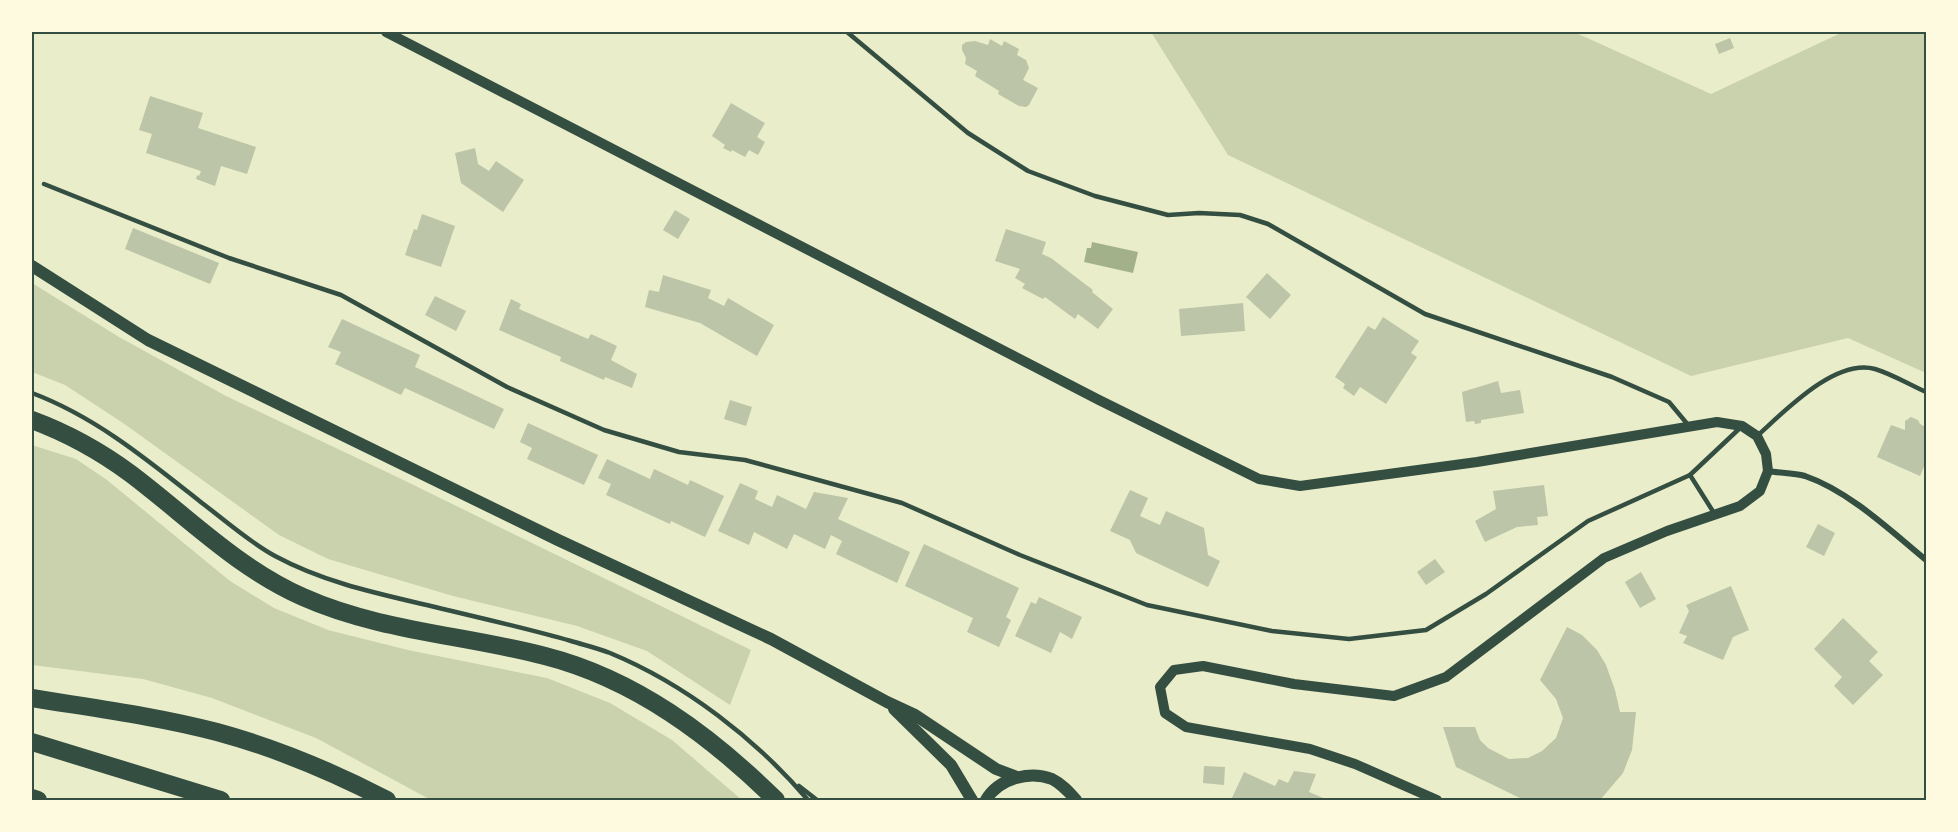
<svg xmlns="http://www.w3.org/2000/svg" width="1958" height="832" viewBox="0 0 1958 832" font-family="Lato,sans-serif">
	<style>
		.green { fill: #cad2ad }
		.water { fill: #a3b18a }
		.building { fill: #bcc5a7 }
		.lines { fill: none; stroke-linecap: round; stroke-linejoin: round }
		.service { stroke: #344e41; stroke-width: 4.5 }
		.minor { stroke: #344e41; stroke-width: 6 }
		.tertiary { stroke: #344e41; stroke-width: 10 }
		.secondary { stroke: #344e41; stroke-width: 12 }
		.motorway { stroke: #344e41; stroke-width: 18 }
		.neatline { fill: none; stroke: #344e41; stroke-width: 2 }
	</style>
	<rect width="100%" height="100%" fill="#e9edc9"/>
	<g class="green">
		<polygon points="1151,32 1574,32 1711,94 1843,32 1926,32 1926,373 1848,338 1691,376 1228,155"/>
		<polygon points="32,283 119,337 226,396 393,475 751,650 730,705 647,651 577,626 453,596 328,559 279,535 123,423 65,385 32,372"/>
		<polygon points="32,445 76,459 107,480 230,581 274,608 328,630 408,650 547,678 610,703 672,740 742,800 431,800 316,738 212,698 143,679 32,665"/>
	</g>
	<polygon class="water" points="1092,242 1138,252 1133,273 1084,262 1087,248 1091,248"/>
	<g class="building">
		<polygon points="1730,38 1734,48 1719,54 1715,44"/>
		<polygon points="990,39 1002,46 1004,41 1019,49 1017,55 1026,60 1029,68 1023,80 1038,88 1029,105 1026,107 1019,106 998,94 999,91 975,76 977,71 965,64 966,58 962,50 962,45 966,42 975,41 988,45"/>
		<polygon points="150,96 203,113 198,128 256,147 247,174 221,166 215,186 196,179 197,175 199,176 201,171 146,153 152,134 139,130"/>
		<polygon points="731,103 765,123 757,137 765,142 758,155 749,150 745,157 732,150 731,152 723,148 725,145 712,136"/>
		<polygon points="475,148 478,164 489,171 496,161 524,180 503,212 461,183 455,153"/>
		<polygon points="675,210 690,219 678,239 663,230"/>
		<polygon points="422,214 455,226 441,267 405,255 414,229 417,230"/>
		<polygon points="133,228 219,263 210,284 125,249"/>
		<polygon points="1006,229 1046,242 1042,254 1051,258 1081,281 1093,290 1092,292 1113,309 1098,329 1078,314 1075,319 1045,297 1043,299 1022,288 1025,284 1015,278 1020,269 995,261"/>
		<polygon points="1267,273 1291,295 1270,319 1246,297"/>
		<polygon points="663,275 711,290 708,298 724,306 728,298 774,325 757,356 700,323 645,307 649,290 659,292"/>
		<polygon points="435,296 466,311 456,331 425,315"/>
		<polygon points="511,299 521,304 519,309 588,339 591,334 617,346 611,360 637,374 632,388 605,377 604,380 560,361 561,357 499,330"/>
		<polygon points="1243,303 1245,331 1181,336 1179,309"/>
		<polygon points="1383,317 1419,341 1411,353 1417,357 1386,404 1360,387 1354,396 1343,388 1345,384 1335,377 1368,326 1375,330"/>
		<polygon points="342,319 420,355 415,367 504,409 494,429 405,388 401,395 335,364 341,352 328,347"/>
		<polygon points="1498,381 1501,393 1520,390 1524,413 1481,420 1481,423 1475,424 1474,421 1466,422 1462,392"/>
		<polygon points="730,400 752,407 746,426 724,419"/>
		<polygon points="1911,417 1918,420 1920,424 1926,427 1925,454 1926,462 1920,476 1877,457 1891,425 1905,430 1905,421"/>
		<polygon points="528,423 598,455 584,485 527,459 532,448 520,442"/>
		<polygon points="607,459 650,479 654,469 688,485 690,480 724,496 705,537 671,521 670,524 606,495 611,484 598,478"/>
		<polygon points="740,483 758,491 755,499 772,507 777,495 806,509 814,492 848,498 838,519 910,552 897,583 836,554 842,541 831,535 825,549 794,534 787,549 754,532 749,545 718,531"/>
		<polygon points="1544,485 1548,516 1537,517 1538,525 1517,527 1485,542 1475,521 1496,509 1493,491"/>
		<polygon points="1130,490 1148,498 1140,516 1160,525 1166,511 1204,528 1208,555 1220,561 1208,587 1136,553 1130,540 1110,531"/>
		<polygon points="1818,524 1835,533 1824,556 1806,547"/>
		<polygon points="924,544 1019,588 1006,617 1011,620 999,647 967,632 973,618 905,586"/>
		<polygon points="1435,559 1445,572 1426,585 1417,572"/>
		<polygon points="1641,572 1656,599 1640,608 1625,582"/>
		<polygon points="1731,586 1749,630 1733,637 1723,660 1683,643 1687,636 1679,633 1689,611 1686,605"/>
		<polygon points="1039,597 1082,617 1072,639 1060,632 1051,653 1015,636 1031,602 1036,604"/>
		<polygon points="1843,618 1878,652 1869,661 1883,675 1853,705 1834,686 1842,677 1814,649"/>
		<polygon points="1567,627 1582,635 1597,650 1606,665 1615,690 1620,712 1636,712 1632,750 1623,773 1600,800 1524,800 1456,767 1443,727 1475,727 1480,740 1488,748 1509,759 1528,758 1542,751 1556,738 1563,718 1556,699 1540,680"/>
		<polygon points="1204,766 1225,767 1224,785 1203,783"/>
		<polygon points="1294,771 1316,774 1309,792 1328,800 1231,800 1244,772 1275,786 1279,779 1288,783"/>
	</g>
	<g class="lines">
		<g class="service">
			<polyline points="847,32 968,133 1028,171 1095,196 1168,215 1199,213 1240,215 1268,224 1425,314 1612,377 1669,402 1689,426"/>
			<polyline points="44,184 229,258 341,295 507,387 604,430 679,452 745,460 902,503 1020,555 1147,605 1272,631 1349,639 1426,630 1486,594 1588,521 1690,475 1740,428"/>
			<path d="M 32,393 C 96,417 149,461 202,503 C 226,521 249,542 275,556 C 325,583 380,594 435,607 C 480,618 526,628 571,641 C 584,645 597,648 610,653 C 685,684 756,739 808,800"/>
			<path d="M 1757,436 C 1784,412 1835,358 1875,369 C 1892,374 1910,385 1926,392"/>
			<polyline points="1690,475 1714,513"/>
			<polyline points="799,786 817,800"/>
		</g>
		<path class="minor" d="M 1768,471 C 1779,473 1793,473 1805,476 C 1849,491 1891,531 1926,560"/>
		<polyline class="tertiary" points="386,32 1099,400 1259,479 1300,486 1477,462 1717,422 1742,426 1757,436 1766,454 1768,471 1760,491 1740,506 1667,531 1604,558 1446,677 1394,696 1294,684 1203,666 1174,670 1160,687 1165,713 1186,727 1310,749 1355,764 1437,800"/>
		<g class="secondary">
			<polyline points="32,266 148,340 558,540 771,639 887,702 915,715 996,769 1017,777"/>
			<polyline points="894,709 951,765 972,800"/>
			<path d="M 986,800 C 998,779 1029,770 1052,779 C 1062,784 1069,792 1076,800"/>
		</g>
		<g class="motorway">
			<path d="M 32,420 C 67,433 100,451 131,474 C 188,517 236,567 303,597 C 379,631 465,635 545,656 C 635,679 711,736 776,800"/>
			<path d="M 32,698 C 93,708 156,716 217,732 C 276,748 333,772 387,800"/>
			<polyline points="32,742 221,800"/>
			<polyline points="32,798 38,800"/>
		</g>
	</g>
	<rect width="1958" height="832" fill="none" stroke="#fefae0" stroke-width="66"/>
	<rect x="33" y="33" width="1892" height="766" class="neatline"/>
</svg>
